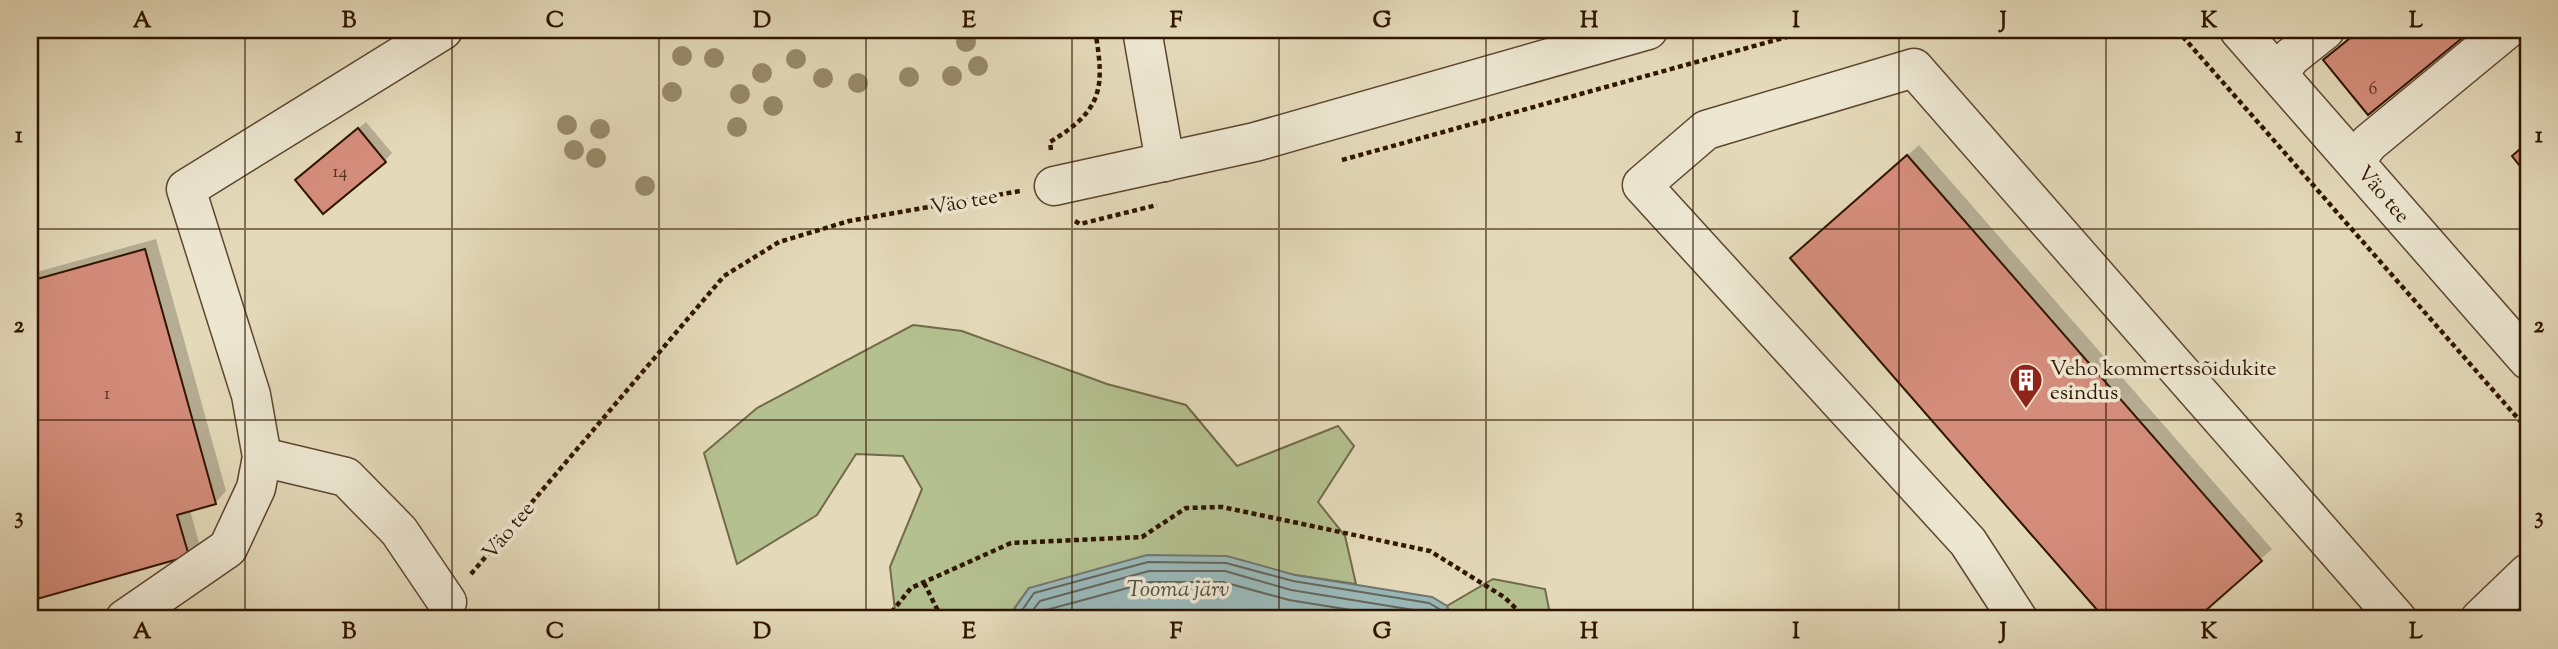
<svg xmlns="http://www.w3.org/2000/svg" width="2558" height="649" viewBox="0 0 2558 649" font-family="'Sorts Mill Goudy',serif">
	<style>
		.green { fill: #b4c090; stroke: #726a48; stroke-width: 2 }
		.water { fill: #9ab8b9; stroke: #70776f; stroke-width: 2 }
		.shadow { fill: #0003 }
		.lines { fill: none; stroke-linecap: round; stroke-linejoin: round }
		.shore { stroke: #65665c; stroke-width: 2 }
		.building { fill: #d58d7b; stroke: #301500; stroke-width: 2 }
		.minor-casing { stroke: #5d462e; stroke-width: 41 }
		.path { stroke: #301500; stroke-width: 4.5; stroke-dasharray: 5 3.5; stroke-linecap: butt }
		.minor { stroke: #ede7d2; stroke-width: 38 }
		.tree { fill: #978a6b }
		.grid { fill: none; stroke: #301500; stroke-width: 2; stroke-opacity: 0.55 }
		.labels { text-anchor: middle; stroke-width: 7; stroke-linejoin: round; paint-order: stroke }
		.number-label { font-size: 18px; fill: #59331f }
		.street-label { font-size: 21px; fill: #301500; stroke: #ede7d2 }
		.poi-label { font-size: 21px; fill: #301500; stroke: #ede7d2; text-anchor: start }
		.water-label { font-size: 23px; font-style: italic; fill: #554e41; stroke: #ede7d2 }
		.neatline { fill: none; stroke: #301500; stroke-width: 2.5 }
		.grid-label { font-size: 23px; text-anchor: middle; font-weight: bold; fill: #301500 }
	</style>
	<rect width="100%" height="100%" fill="#e4daba"/>
	<filter id="stains"><feTurbulence type="fractalNoise" baseFrequency=".00286" numOctaves="4"/><feColorMatrix values="0 0 0 0 .2 0 0 0 0 .09 0 0 0 0 .02 0 0 0 .5 -.17"/></filter>
	<radialGradient id="worn" r=".72"><stop offset=".6" stop-color="#630" stop-opacity="0"/><stop offset="1" stop-color="#630" stop-opacity=".3"/></radialGradient>
	<g class="green">
		<polygon points="913,325 962,331 1107,384 1186,405 1237,466 1338,426 1354,446 1318,502 1345,536 1356,584 1295,575 1029,588 1007,619 896,619 890,567 922,489 903,456 856,454 817,515 737,564 704,453 757,408"/>
		<polygon points="1493,579 1545,589 1551,619 1451,619 1447,606"/>
	</g>
	<polygon class="water" points="1147,555 1227,556 1295,575 1432,597 1447,606 1451,619 1007,619 1029,588"/>
	<g class="shadow">
		<polygon points="2361,30 2469,30 2368,113 2329,56"/>
		<polygon points="366,122 392,153 385,161 305,172"/>
		<polygon points="1919,145 2272,549 2193,619 2108,619 1792,258"/>
		<polygon points="156,239 226,491 215,503 190,510 199,543 188,555 30,599 30,262 33,273"/>
	</g>
	<g class="lines">
		<g class="shore">
			<polyline points="1016,619 1034,593 1148,562 1226,563 1293,581 1429,603 1441,610 1444,619"/>
			<polyline points="1026,619 1040,601 1149,571 1225,571 1291,590 1426,612 1435,619"/>
			<polyline points="1039,619 1046,610 1150,582 1223,582 1289,600 1407,619"/>
		</g>
	</g>
	<g class="building">
		<polygon points="2360,30 2472,30 2368,115 2323,60"/>
		<polygon points="358,128 386,162 323,214 295,180"/>
		<polygon points="2528,142 2528,176 2512,156"/>
		<polygon points="1907,155 2262,561 2196,619 2105,619 1790,258"/>
		<polygon points="145,249 216,504 177,515 189,556 30,601 30,281"/>
	</g>
	<g class="lines">
		<defs>
			<g id="minor">
				<polyline points="1142,30 1165,162"/>
				<polyline points="2239,30 2528,360"/>
				<polyline points="2279,73 2291,57 2325,30"/>
				<polyline points="2355,161 2369,143 2506,30"/>
				<polyline points="1054,186 1255,142 1648,30"/>
				<polyline points="262,457 346,477 399,531 447,602"/>
				<polyline points="125,619 228,548 256,488 262,457 251,395 186,189 443,30"/>
				<polyline points="2018,619 1968,542 1642,185 1706,130 1914,68 2397,619"/>
				<polyline points="2480,619 2528,573"/>
			</g>
		</defs>
		<use href="#minor" class="minor-casing"/>
		<g class="path">
			<polyline points="2177,30 2528,430"/>
			<path d="M 1051,150 L 1050,142 C 1103,110 1105,88 1095,30"/>
			<polyline points="1342,160 1812,30"/>
			<polyline points="1075,221 1080,224 1157,205"/>
			<polyline points="471,574 724,276 779,242 849,221 1020,191"/>
			<polyline points="924,583 942,619"/>
			<polyline points="886,619 911,588 1011,543 1142,537 1186,508 1222,507 1430,551 1504,597 1527,619"/>
		</g>
		<use href="#minor" class="minor"/>
	</g>
	<g class="tree">
		<circle cx="966" cy="42" r="10"/>
		<circle cx="682" cy="56" r="10"/>
		<circle cx="714" cy="58" r="10"/>
		<circle cx="796" cy="59" r="10"/>
		<circle cx="978" cy="66" r="10"/>
		<circle cx="762" cy="73" r="10"/>
		<circle cx="952" cy="76" r="10"/>
		<circle cx="909" cy="77" r="10"/>
		<circle cx="823" cy="78" r="10"/>
		<circle cx="858" cy="83" r="10"/>
		<circle cx="672" cy="92" r="10"/>
		<circle cx="740" cy="94" r="10"/>
		<circle cx="773" cy="106" r="10"/>
		<circle cx="567" cy="125" r="10"/>
		<circle cx="737" cy="127" r="10"/>
		<circle cx="600" cy="129" r="10"/>
		<circle cx="574" cy="150" r="10"/>
		<circle cx="596" cy="158" r="10"/>
		<circle cx="645" cy="186" r="10"/>
	</g>
	<path class="grid" d="M 245,30 L 245,619M 452,30 L 452,619M 659,30 L 659,619M 866,30 L 866,619M 1072,30 L 1072,619M 1279,30 L 1279,619M 1486,30 L 1486,619M 1693,30 L 1693,619M 1899,30 L 1899,619M 2106,30 L 2106,619M 2313,30 L 2313,619M 30,229 L 2528,229M 30,420 L 2528,420"/>
	<defs>
		<symbol id="building-pin" viewBox="-11 -11 22 30"><path d="M0 17L-7.5 6A9.5 9.5 0 1 1 7.5 6Z" fill="#8f2418" stroke="#ede7d2"/><path d="M-4-6H4V6H1V3H-1V6H-4ZM-2.5-4.3h1.7v1.8h-1.7ZM.8-4.3h1.7v1.8H.8ZM-2.5-1h1.7V.8h-1.7ZM.8-1h1.7V.8H.8Z" fill="#fff"/></symbol>
	</defs>
	<g fill-rule="evenodd">
		<use href="#building-pin" x="2007" y="361" width="38" height="52"/>
	</g>
	<g class="labels">
		<g class="number-label">
			<text x="2373" y="94">6</text>
			<text x="340" y="177">14</text>
			<text x="107" y="399">1</text>
		</g>
		<g class="street-label">
			<text transform="translate(2384 194) rotate(49)" y="7">Väo tee</text>
			<text transform="translate(964 201) rotate(-10)" y="7">Väo tee</text>
			<text transform="translate(508 530) rotate(-50)" y="7">Väo tee</text>
		</g>
		<g class="poi-label">
			<text x="2050" y="375">Veho kommertssõidukite<tspan x="2050" dy="24">esindus</tspan></text>
		</g>
		<g class="water-label">
			<text x="1178" y="596">Tooma järv</text>
		</g>
	</g>
	<rect width="2558" height="649" fill="none" stroke="#e4daba" stroke-width="77"/>
	<rect x="38" y="38" width="2482" height="572" class="neatline"/>
	<g class="grid-label">
		<text x="142" y="27">A</text>
		<text x="349" y="27">B</text>
		<text x="555" y="27">C</text>
		<text x="762" y="27">D</text>
		<text x="969" y="27">E</text>
		<text x="1176" y="27">F</text>
		<text x="1382" y="27">G</text>
		<text x="1589" y="27">H</text>
		<text x="1796" y="27">I</text>
		<text x="2003" y="27">J</text>
		<text x="2209" y="27">K</text>
		<text x="2416" y="27">L</text>
		<text x="19" y="142">1</text>
		<text x="2539" y="142">1</text>
		<text x="19" y="332">2</text>
		<text x="2539" y="332">2</text>
		<text x="19" y="523">3</text>
		<text x="2539" y="523">3</text>
		<text x="142" y="638">A</text>
		<text x="349" y="638">B</text>
		<text x="555" y="638">C</text>
		<text x="762" y="638">D</text>
		<text x="969" y="638">E</text>
		<text x="1176" y="638">F</text>
		<text x="1382" y="638">G</text>
		<text x="1589" y="638">H</text>
		<text x="1796" y="638">I</text>
		<text x="2003" y="638">J</text>
		<text x="2209" y="638">K</text>
		<text x="2416" y="638">L</text>
	</g>
	<rect width="100%" height="100%" filter="url(#stains)"/>
	<rect width="100%" height="100%" fill="url(#worn)"/>
</svg>
